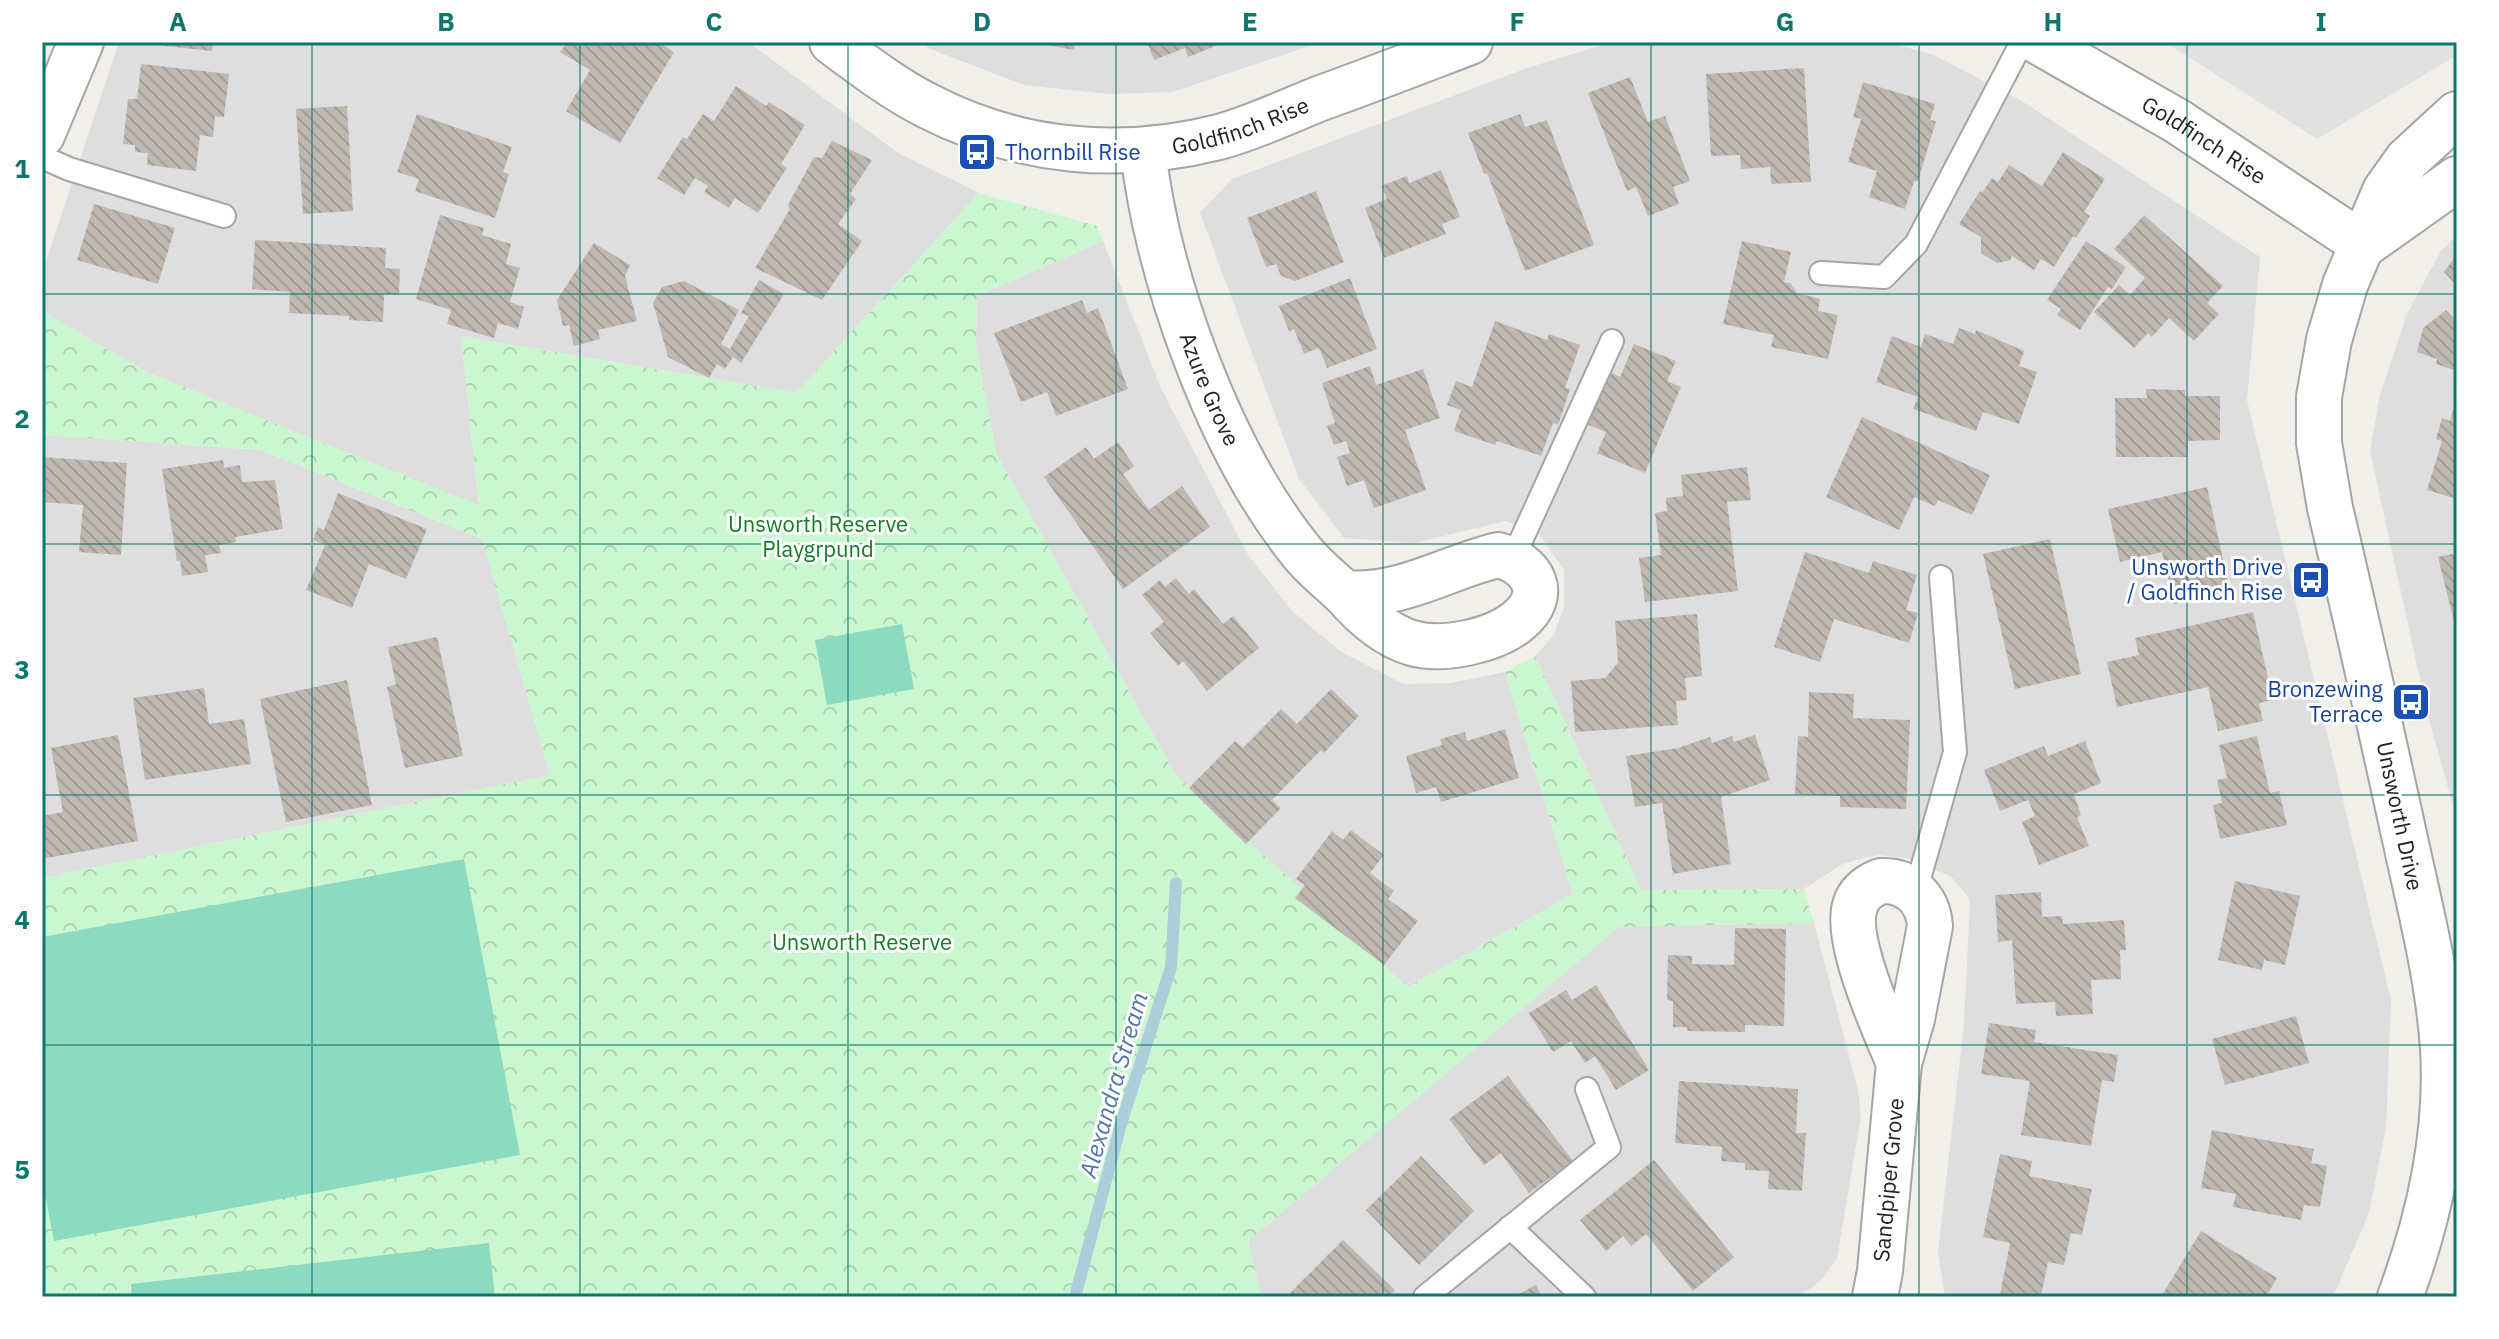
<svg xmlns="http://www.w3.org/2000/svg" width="2499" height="1339" viewBox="0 0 2499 1339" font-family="'IBM Plex Sans',sans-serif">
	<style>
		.residential { fill: #dfdede }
		.park { fill: url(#park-crowns) }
		.pitch { fill: #8cdac0 }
		.parking { fill: #e1e1e1 }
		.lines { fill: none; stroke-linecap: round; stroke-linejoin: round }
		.stream { stroke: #accedb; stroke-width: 12 }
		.building { fill: url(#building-back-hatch) }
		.service-casing { stroke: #a5a5a5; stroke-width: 26 }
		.minor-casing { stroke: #a5a5a5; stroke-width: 48 }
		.tertiary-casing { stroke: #a5a5a5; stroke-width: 48 }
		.service { stroke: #fff; stroke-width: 22 }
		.minor { stroke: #fff; stroke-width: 44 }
		.tertiary { stroke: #fff; stroke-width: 44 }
		.grid { fill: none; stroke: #0f766e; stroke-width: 2; stroke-opacity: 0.55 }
		.labels { text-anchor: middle; stroke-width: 6; stroke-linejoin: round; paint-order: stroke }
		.street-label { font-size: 22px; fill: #212121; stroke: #fff }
		.transit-label { font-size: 22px; fill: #164399; stroke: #fff; text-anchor: end }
		.park-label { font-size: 22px; fill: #137b22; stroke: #fff }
		.water-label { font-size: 24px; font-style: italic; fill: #4f75a4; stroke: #fff }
		.neatline { fill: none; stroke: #0f766e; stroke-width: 3 }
		.grid-label { font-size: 26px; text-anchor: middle; font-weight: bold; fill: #0f766e }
	</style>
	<defs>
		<pattern id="park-crowns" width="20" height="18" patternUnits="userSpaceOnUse" patternTransform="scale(2)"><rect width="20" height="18" fill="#caf7d0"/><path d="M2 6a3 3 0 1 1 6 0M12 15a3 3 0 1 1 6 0" fill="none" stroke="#add3b2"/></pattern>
		<pattern id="building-back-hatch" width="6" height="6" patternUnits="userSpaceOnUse" patternTransform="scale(2)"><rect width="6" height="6" fill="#beb8b1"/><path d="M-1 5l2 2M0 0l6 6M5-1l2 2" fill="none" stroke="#a39e98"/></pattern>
	</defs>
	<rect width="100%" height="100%" fill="#f1efe9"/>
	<g class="residential">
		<polygon points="119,42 748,42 898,153 979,193 796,393 461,336 479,506 146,372 42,311 42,272"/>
		<polygon points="921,42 1321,42 1173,92 1108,94 1024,85 930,49"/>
		<polygon points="1612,42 1887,42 1934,55 2017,98 2260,257 2247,400 2391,1000 2386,1127 2369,1213 2333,1297 1945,1297 1938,1252 1964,1023 1970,903 1967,895 1950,876 1907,858 1878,855 1844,863 1804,889 1641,890 1535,656 1554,635 1564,607 1564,570 1539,534 1506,521 1414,543 1344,538 1299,479 1200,213 1232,179 1530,67"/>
		<polygon points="2457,236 2457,820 2428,716 2370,451 2380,394 2406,316 2440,252"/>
		<polygon points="1103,241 1161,388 1248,555 1292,611 1340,651 1403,684 1451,683 1505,672 1573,894 1408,987 1175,774 996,453 976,345 977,296"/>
		<polygon points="42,435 261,450 482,539 550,775 42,878 42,648 45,639 45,607 42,602"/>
		<polygon points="1814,923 1858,1090 1861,1116 1837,1258 1823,1278 1810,1289 1794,1297 1261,1297 1248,1241 1619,926"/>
	</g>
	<polygon class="park" points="979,193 1097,226 1103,241 977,296 976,345 996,453 1175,774 1408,987 1573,894 1505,672 1535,656 1641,890 1804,889 1814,923 1619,927 1248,1241 1261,1297 42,1297 42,878 550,775 482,539 261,450 42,435 42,311 146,372 479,505 461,336 796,393"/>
	<g class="pitch">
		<polygon points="902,624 914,689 827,705 815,640"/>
		<polygon points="464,859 520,1155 54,1241 42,1178 42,937"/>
		<polygon points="489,1243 495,1297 132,1297 131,1284"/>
	</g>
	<polygon class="parking" points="2165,42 2457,42 2457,55 2317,139"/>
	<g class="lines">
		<polyline class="stream" points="1075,1297 1121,1124 1171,967 1176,883"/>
	</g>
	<g class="building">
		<polygon points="165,42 213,42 212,51 165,46"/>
		<polygon points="568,42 658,42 674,52 620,143 566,111 590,70 560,52"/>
		<polygon points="1032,42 1075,42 1074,50"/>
		<polygon points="1147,42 1225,42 1188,57 1185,48 1154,60"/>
		<polygon points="141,64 229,74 224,117 215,116 213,137 200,135 196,171 147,165 148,153 135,152 135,145 123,144 128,99 137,99"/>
		<polygon points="1804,68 1811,182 1771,184 1770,167 1741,169 1740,155 1711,156 1706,74"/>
		<polygon points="1630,77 1648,122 1665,116 1690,181 1673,187 1679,204 1648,216 1636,187 1627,191 1588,93"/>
		<polygon points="1863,82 1935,104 1930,120 1936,121 1918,181 1914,181 1905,209 1869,197 1877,171 1848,162 1861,119 1853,117"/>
		<polygon points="736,86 766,106 769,102 805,125 781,164 787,168 758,213 735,198 729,208 704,192 708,186 695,178 684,195 657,178 683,137 687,139 703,114 714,121"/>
		<polygon points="347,106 353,211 303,214 296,109"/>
		<polygon points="417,114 512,147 503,172 509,174 495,218 415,191 419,179 397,172"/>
		<polygon points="1520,114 1525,127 1547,120 1594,245 1525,271 1487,173 1484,174 1468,133"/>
		<polygon points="832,141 872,160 850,194 856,199 838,224 862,241 822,300 755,268 790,209 788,205 814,157 822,158"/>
		<polygon points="2063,152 2105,179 2084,212 2090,216 2076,238 2073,236 2054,267 2041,259 2034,270 2012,256 2010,260 1997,263 1981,253 1981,237 1959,224 1980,191 1982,193 1992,178 1998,182 2009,165 2042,186"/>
		<polygon points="1441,170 1460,217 1442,224 1446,234 1384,258 1365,208 1387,199 1381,186 1407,176 1409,183"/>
		<polygon points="1316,191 1344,262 1295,281 1281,276 1276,264 1266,267 1247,218"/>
		<polygon points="94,204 175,228 158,284 77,260"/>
		<polygon points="440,215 484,228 482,235 511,244 506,264 520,268 510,302 524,307 518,329 498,323 494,338 447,324 451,310 416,299"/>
		<polygon points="2144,215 2223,286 2207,303 2219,314 2194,341 2169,318 2152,337 2148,333 2134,348 2094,312 2119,285 2130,295 2145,278 2114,249"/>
		<polygon points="255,240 386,248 385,268 400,269 399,295 384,294 383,322 349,320 349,316 289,313 290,292 252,289"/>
		<polygon points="1742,241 1791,252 1784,282 1790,283 1797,293 1820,299 1818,311 1838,315 1828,359 1771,347 1774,335 1723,324"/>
		<polygon points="2086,241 2126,267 2112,289 2108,287 2080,330 2057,315 2061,309 2047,300"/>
		<polygon points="594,243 630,265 625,276 637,321 598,330 600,339 574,346 569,325 563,326 557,300"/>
		<polygon points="2457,254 2457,286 2444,272"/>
		<polygon points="1350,278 1377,349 1327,368 1319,348 1304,354 1294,329 1289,331 1279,306"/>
		<polygon points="759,280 784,294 741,363 733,357 725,369 717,364 709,378 668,357 653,303 662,287 684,281 739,310 721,344 730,349 749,316 741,313"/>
		<polygon points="1082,300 1087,313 1098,308 1128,389 1056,416 1047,392 1021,402 994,333"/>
		<polygon points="2446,310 2457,322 2457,371 2436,364 2437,359 2417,352 2423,328"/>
		<polygon points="1495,321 1547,340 1549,334 1580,345 1565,388 1570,389 1558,425 1553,423 1541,456 1497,441 1495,445 1454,431 1461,410 1447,405 1456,381 1472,387"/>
		<polygon points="1959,328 1975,334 1976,330 2024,351 2019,366 2037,372 2019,424 1983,412 1976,431 1913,409 1918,397 1876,382 1892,336 1921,347 1925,334 1953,344"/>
		<polygon points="1634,344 1676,361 1667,381 1681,387 1645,473 1597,453 1606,432 1586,424 1608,371 1620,377"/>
		<polygon points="1370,366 1376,385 1423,369 1440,418 1405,430 1426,490 1374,508 1364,480 1347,486 1337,457 1350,453 1346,441 1334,445 1327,426 1335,423 1322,383"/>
		<polygon points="2146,389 2185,390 2185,396 2220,396 2220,440 2188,441 2188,457 2116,457 2115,398 2147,398"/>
		<polygon points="2454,406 2457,407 2457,499 2427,490 2442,441 2436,439 2442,418 2450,421"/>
		<polygon points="1862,417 1990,475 1972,515 1938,500 1935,506 1914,497 1899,530 1826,497"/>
		<polygon points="1118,442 1134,466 1123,474 1149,510 1182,486 1210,527 1123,589 1044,477 1086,447 1094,459"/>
		<polygon points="42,457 127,463 121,555 79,552 83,505 42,502"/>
		<polygon points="223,460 224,468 240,465 242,482 275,480 283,529 235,537 236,542 219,545 221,553 205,555 208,572 182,576 180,560 177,561 162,469"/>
		<polygon points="1747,467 1751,500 1727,502 1738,591 1645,602 1639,558 1661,555 1655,513 1667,511 1666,498 1683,496 1681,475"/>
		<polygon points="2207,487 2230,591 2174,604 2162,552 2120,562 2108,509"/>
		<polygon points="338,493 427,529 406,579 369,564 352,608 306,590 325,545 313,540 318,527 324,530"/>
		<polygon points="2050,539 2081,674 2015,689 1983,554"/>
		<polygon points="1805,552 1869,573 1873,561 1917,575 1906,610 1918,613 1909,643 1834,619 1820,662 1774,647"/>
		<polygon points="2457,553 2457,630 2456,630 2438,557"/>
		<polygon points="1176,578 1189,594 1194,589 1223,624 1233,616 1259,648 1207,691 1183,661 1178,666 1150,633 1164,622 1142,595 1160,580 1165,587"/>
		<polygon points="2253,612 2273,700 2259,703 2263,721 2218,731 2208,687 2117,707 2107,662 2139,655 2135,638"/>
		<polygon points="1697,614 1702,676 1685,678 1687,700 1676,701 1678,725 1575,732 1571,681 1605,678 1618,663 1615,621"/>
		<polygon points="437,637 463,756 405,768 387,687 396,684 388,647"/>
		<polygon points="347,680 372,805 286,822 260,699"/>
		<polygon points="204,688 209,724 244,719 251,764 145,780 133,698"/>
		<polygon points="1331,689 1359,716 1324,753 1321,750 1272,800 1281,808 1246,844 1189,788 1235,741 1243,748 1281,709 1297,724"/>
		<polygon points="1809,692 1854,694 1853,718 1910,720 1906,809 1840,807 1840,796 1795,794 1798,736 1808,737"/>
		<polygon points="1505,729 1519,778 1441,802 1436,787 1416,793 1406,756 1442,745 1440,739 1465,732 1467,741"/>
		<polygon points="118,735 138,841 42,859 42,816 63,812 51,748"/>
		<polygon points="1755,735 1770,780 1721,797 1731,864 1673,874 1662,803 1635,807 1626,756 1678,748 1710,737 1712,743 1732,736 1734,742"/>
		<polygon points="2257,736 2270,793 2279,791 2287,825 2220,839 2213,805 2222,803 2217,780 2227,778 2219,745"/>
		<polygon points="2085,741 2101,783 2074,794 2081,815 2077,817 2089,846 2039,865 2022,822 2035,816 2028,800 2000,811 1984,770 2044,746 2048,756"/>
		<polygon points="1351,830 1384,855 1370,873 1394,891 1388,899 1418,921 1384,965 1295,898 1305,885 1296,879 1332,831 1343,840"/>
		<polygon points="2235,881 2300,896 2285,965 2264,960 2262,970 2218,960"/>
		<polygon points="2041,892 2042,917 2062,916 2063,924 2124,920 2126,950 2120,950 2121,979 2091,980 2093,1014 2056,1016 2055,1002 2016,1004 2012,940 1998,942 1995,895"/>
		<polygon points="1735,928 1786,929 1784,1026 1745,1025 1745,1032 1687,1031 1687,1027 1673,1027 1673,1001 1667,1000 1668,955 1692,956 1692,964 1734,965"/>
		<polygon points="1596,985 1649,1070 1616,1090 1595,1056 1585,1063 1571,1041 1553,1052 1529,1013 1566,990 1572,1000"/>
		<polygon points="2296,1016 2309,1063 2225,1085 2212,1039"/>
		<polygon points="1989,1023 2036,1030 2034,1042 2118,1055 2114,1082 2102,1080 2091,1146 2021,1135 2030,1081 1981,1074"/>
		<polygon points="1508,1076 1573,1161 1529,1193 1501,1153 1484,1165 1449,1119"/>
		<polygon points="1679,1081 1798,1089 1796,1133 1806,1133 1802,1191 1768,1189 1769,1171 1745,1170 1745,1163 1721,1161 1722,1147 1675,1143"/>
		<polygon points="2212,1130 2314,1149 2311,1163 2327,1166 2320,1207 2304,1205 2301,1220 2233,1207 2236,1194 2201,1188"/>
		<polygon points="2000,1154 2032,1161 2029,1176 2092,1189 2082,1235 2071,1233 2064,1265 2048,1262 2041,1297 2000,1295 2010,1243 1983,1237"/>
		<polygon points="1421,1156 1474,1211 1419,1265 1366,1210"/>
		<polygon points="1654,1160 1734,1257 1693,1291 1646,1234 1631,1246 1623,1236 1606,1251 1580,1220"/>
		<polygon points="2201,1231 2277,1278 2266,1297 2161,1297"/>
		<polygon points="1343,1240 1395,1290 1388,1297 1286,1297"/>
		<polygon points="1536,1285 1542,1297 1513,1297"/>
	</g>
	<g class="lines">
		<defs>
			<g id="service">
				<polyline points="42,157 69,169 224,216"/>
				<polyline points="1821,273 1884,277 1916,244 2022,42"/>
				<polyline points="1513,558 1612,341"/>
				<polyline points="1915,893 1955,752 1941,577"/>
				<polyline points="1510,1227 1584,1297"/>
				<polyline points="1425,1297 1609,1147 1587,1089"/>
			</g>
			<g id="minor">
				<path id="s1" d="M 832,42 C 863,65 894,89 928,106 C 1019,153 1120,162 1219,137 C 1253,128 1288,111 1321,98 C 1371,80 1420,61 1470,42"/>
				<path id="s2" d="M 2039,42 L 2177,121 L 2364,245"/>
				<polyline points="42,135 81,42"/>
				<path id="s3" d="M 1143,151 C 1158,279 1219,449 1300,550 C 1312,566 1329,579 1344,593"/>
				<path d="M 1498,555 C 1534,564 1550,595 1518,621 C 1494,641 1442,652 1412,643 C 1385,635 1362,614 1344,593 C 1400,598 1445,568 1498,555 Z"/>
				<path d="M 1881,881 C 1908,880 1928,898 1930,926 L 1912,1019 L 1899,1063 C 1885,1030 1844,940 1855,906 C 1859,893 1868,886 1881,881 Z"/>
				<path id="s4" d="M 1875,1297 L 1880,1271 L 1899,1063"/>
			</g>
			<g id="tertiary">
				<polyline points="2364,245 2457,179"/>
				<path d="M 2400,1297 C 2429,1219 2448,1132 2443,1048 C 2438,977 2420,908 2405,839 C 2381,729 2356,618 2330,508 L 2319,443 L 2319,397 L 2329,340 L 2345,285 L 2385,191 L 2407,160 L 2457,114"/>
			</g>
		</defs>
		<use href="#service" class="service-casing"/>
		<use href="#minor" class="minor-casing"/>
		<use href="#tertiary" class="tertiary-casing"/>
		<use href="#service" class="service"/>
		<use href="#minor" class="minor"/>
		<use href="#tertiary" class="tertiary"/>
	</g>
	<path class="grid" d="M 312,42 L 312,1297M 580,42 L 580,1297M 848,42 L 848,1297M 1116,42 L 1116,1297M 1383,42 L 1383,1297M 1651,42 L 1651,1297M 1919,42 L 1919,1297M 2187,42 L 2187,1297M 42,294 L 2457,294M 42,544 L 2457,544M 42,795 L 2457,795M 42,1045 L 2457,1045"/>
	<defs>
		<symbol id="bus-square" viewBox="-11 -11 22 22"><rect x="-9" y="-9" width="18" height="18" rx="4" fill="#1a4fb4" stroke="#fff"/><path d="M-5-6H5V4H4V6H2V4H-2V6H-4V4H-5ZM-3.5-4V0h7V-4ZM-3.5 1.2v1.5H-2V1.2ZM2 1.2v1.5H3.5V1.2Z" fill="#fff"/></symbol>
	</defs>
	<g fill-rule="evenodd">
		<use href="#bus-square" x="955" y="130" width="44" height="44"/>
		<use href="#bus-square" x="2289" y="558" width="44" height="44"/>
		<use href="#bus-square" x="2389" y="680" width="44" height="44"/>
	</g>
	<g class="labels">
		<g class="street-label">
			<text dy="8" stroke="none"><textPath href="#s1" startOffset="438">Goldfinch Rise</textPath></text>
			<text dy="8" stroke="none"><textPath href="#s2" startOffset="192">Goldfinch Rise</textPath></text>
			<text dy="8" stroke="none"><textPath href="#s3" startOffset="248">Azure Grove</textPath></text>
			<text transform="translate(2400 816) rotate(78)" y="8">Unsworth Drive</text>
			<text dy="8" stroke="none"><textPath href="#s4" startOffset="118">Sandpiper Grove</textPath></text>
		</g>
		<g class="transit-label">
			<text x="1005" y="160" text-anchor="start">Thornbill Rise</text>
			<text x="2283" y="575">Unsworth Drive<tspan x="2283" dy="25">/ Goldfinch Rise</tspan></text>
			<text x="2383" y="697">Bronzewing<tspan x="2383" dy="25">Terrace</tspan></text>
		</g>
		<g class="park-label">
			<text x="818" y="532">Unsworth Reserve<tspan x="818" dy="25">Playgrpund</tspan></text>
			<text x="862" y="950">Unsworth Reserve</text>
		</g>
		<g class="water-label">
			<text transform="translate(1114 1085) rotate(-74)" y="8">Alexandra Stream</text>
		</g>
	</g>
	<rect width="2499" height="1339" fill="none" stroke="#ffffff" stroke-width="88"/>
	<rect x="44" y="44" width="2411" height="1251" class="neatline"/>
	<g class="grid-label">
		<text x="178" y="31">A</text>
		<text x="446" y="31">B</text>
		<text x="714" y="31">C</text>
		<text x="982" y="31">D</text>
		<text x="1250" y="31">E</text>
		<text x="1517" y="31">F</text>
		<text x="1785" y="31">G</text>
		<text x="2053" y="31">H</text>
		<text x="2321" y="31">I</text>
		<text x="22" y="178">1</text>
		<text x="22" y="428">2</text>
		<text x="22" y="679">3</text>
		<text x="22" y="929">4</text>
		<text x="22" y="1179">5</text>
	</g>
</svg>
